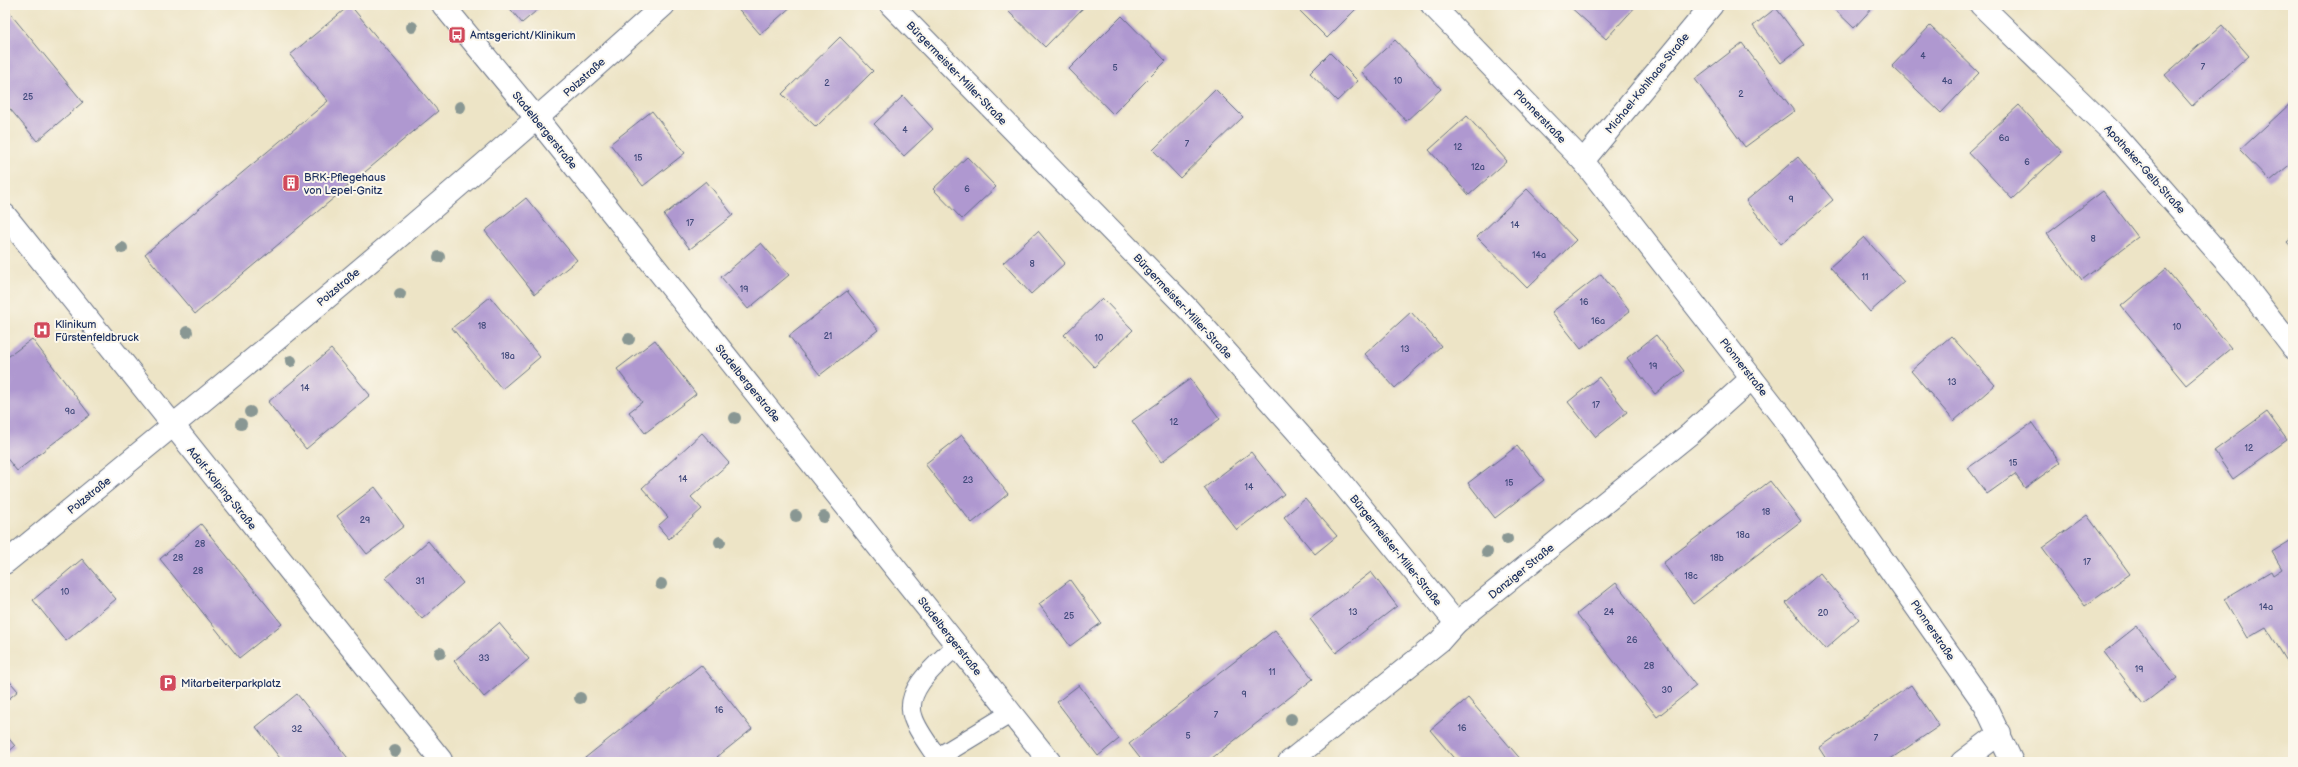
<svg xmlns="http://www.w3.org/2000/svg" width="2298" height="767" viewBox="0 0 2298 767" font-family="'Balsamiq Sans',sans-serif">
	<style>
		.building { fill: #af98d0 }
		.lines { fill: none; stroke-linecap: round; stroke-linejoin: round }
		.lane-casing { stroke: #646e82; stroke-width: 21 }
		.street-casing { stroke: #646e82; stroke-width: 24 }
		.lane { stroke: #fff; stroke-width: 19 }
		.street { stroke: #fff; stroke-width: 22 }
		.tree { fill: #899793 }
		.labels { text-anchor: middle; stroke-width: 4; stroke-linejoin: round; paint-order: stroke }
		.number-label { font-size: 9px; fill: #40497a }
		.poi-label { font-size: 11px; fill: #1b2f5e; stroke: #fbf7ec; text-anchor: start }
		.street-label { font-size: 11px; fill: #1b2f5e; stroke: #fbf7ec }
	</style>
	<rect width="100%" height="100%" fill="#fbf7ec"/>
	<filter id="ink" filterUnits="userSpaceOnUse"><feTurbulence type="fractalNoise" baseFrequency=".025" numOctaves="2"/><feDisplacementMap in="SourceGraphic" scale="8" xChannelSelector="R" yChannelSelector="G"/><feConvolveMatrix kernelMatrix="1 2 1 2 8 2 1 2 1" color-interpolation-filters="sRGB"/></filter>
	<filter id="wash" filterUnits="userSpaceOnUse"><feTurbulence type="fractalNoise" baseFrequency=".012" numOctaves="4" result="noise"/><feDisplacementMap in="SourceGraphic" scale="16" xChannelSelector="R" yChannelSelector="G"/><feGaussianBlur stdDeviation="0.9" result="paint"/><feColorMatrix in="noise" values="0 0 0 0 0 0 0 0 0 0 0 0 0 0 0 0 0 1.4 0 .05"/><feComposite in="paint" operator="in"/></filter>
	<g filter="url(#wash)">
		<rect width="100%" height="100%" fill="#ede4c6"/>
		<g id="blocks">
			<g class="building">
				<polygon points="350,5 438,111 195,314 145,254 328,101 290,55"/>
				<polygon points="507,5 543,5 522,23"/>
				<polygon points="735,5 793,5 760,34"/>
				<polygon points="1016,5 1086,5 1045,47 1009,12"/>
				<polygon points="1294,5 1360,5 1327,38"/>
				<polygon points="1568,5 1637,5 1606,39"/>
				<polygon points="1830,5 1875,5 1854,28"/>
				<polygon points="1776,8 1804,45 1781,63 1753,26"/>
				<polygon points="8,11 83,102 37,141 5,103 5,14"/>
				<polygon points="1122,16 1166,61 1113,114 1069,69"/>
				<polygon points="2222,25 2249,56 2192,106 2165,75"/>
				<polygon points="1930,26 1979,73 1941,113 1892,66"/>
				<polygon points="840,37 873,71 816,127 782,94"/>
				<polygon points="1395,40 1441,89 1406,121 1361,71"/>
				<polygon points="1742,43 1794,111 1745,147 1695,79"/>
				<polygon points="1330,53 1358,81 1337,101 1310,73"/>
				<polygon points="1215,89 1243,117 1180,178 1153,150"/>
				<polygon points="903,96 933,129 904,156 874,124"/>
				<polygon points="2293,101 2293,162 2270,181 2240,150"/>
				<polygon points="2019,105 2062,152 2012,199 1968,152"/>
				<polygon points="652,111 685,153 643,186 610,144"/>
				<polygon points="1467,116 1507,161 1469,195 1429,150"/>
				<polygon points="967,157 996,187 962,219 933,189"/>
				<polygon points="1798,157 1833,200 1781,244 1746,201"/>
				<polygon points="706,181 733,215 690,249 664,215"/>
				<polygon points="1527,189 1576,240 1527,288 1477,237"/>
				<polygon points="2103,191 2138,237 2082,280 2047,234"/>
				<polygon points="526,198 577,260 535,294 485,231"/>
				<polygon points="1038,231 1065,263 1031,294 1003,263"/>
				<polygon points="1864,237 1904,282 1870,312 1830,267"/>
				<polygon points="2293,237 2293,249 2287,242"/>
				<polygon points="761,243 789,275 748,309 721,277"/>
				<polygon points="2166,269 2231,348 2186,385 2121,306"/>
				<polygon points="1601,274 1630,311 1581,349 1552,312"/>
				<polygon points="847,291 878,330 820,375 789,336"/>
				<polygon points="490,297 540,357 502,389 452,328"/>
				<polygon points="1102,298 1133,330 1094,367 1064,335"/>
				<polygon points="1411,312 1441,346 1395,388 1365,354"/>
				<polygon points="1656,335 1684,371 1655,394 1627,358"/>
				<polygon points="1951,336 1995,385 1954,421 1911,371"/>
				<polygon points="32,339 90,415 17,471 5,456 5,359"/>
				<polygon points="655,340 696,394 645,433 629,412 642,402 617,369"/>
				<polygon points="331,349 370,395 306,449 268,402"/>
				<polygon points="1599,377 1627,412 1596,437 1568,402"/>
				<polygon points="1190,379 1220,419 1161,462 1132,421"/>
				<polygon points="2267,412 2287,440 2233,479 2214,451"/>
				<polygon points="2032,423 2060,463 2025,488 2015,474 1987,494 1968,468"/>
				<polygon points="702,433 729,463 691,497 702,509 669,539 658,526 668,517 642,488"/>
				<polygon points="962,435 1008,494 972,523 925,464"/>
				<polygon points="1517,446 1544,480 1495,518 1468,483"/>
				<polygon points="1251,452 1284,494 1237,530 1204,488"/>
				<polygon points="1770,481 1801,521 1693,604 1663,563"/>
				<polygon points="375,487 404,526 367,554 337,516"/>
				<polygon points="1305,499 1337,536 1315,554 1284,517"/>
				<polygon points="2087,515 2130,574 2085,606 2042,548"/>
				<polygon points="201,524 282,624 239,658 160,559"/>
				<polygon points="2293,539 2293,671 2266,627 2247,638 2224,599 2271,571 2273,575 2282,569 2272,552"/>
				<polygon points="428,541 463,583 422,619 386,578"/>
				<polygon points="82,559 116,599 66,641 33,600"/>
				<polygon points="1371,572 1397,606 1336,653 1310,619"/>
				<polygon points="1820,573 1859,619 1825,649 1786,603"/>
				<polygon points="1070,580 1101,623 1070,646 1039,604"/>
				<polygon points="1616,583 1696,686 1657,717 1577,614"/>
				<polygon points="499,623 529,659 484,697 454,661"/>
				<polygon points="2137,626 2177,678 2143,704 2104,652"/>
				<polygon points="1275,630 1313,679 1207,762 1143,762 1129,744"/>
				<polygon points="701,665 752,729 717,757 722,762 580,762"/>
				<polygon points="5,676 18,691 5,702"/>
				<polygon points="1079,685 1119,739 1098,756 1057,702"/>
				<polygon points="1911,685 1939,726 1886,762 1828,762 1819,748"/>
				<polygon points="297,694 351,762 283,762 256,727"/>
				<polygon points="1468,698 1523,762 1457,762 1430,730"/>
				<polygon points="5,734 15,746 5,755"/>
			</g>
		</g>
	</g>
	<g filter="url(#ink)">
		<use href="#blocks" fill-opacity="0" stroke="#646e82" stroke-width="1"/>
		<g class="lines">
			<defs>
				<g id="lane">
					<polyline points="937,758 1011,713"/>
					<path d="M 940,762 C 932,749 917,731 913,717 C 903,689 940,662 957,645"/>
				</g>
				<g id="street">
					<polyline points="443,5 537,119 1050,762"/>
					<polyline points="891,5 1189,310 1332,471 1456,623"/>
					<polyline points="1432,5 1583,161 1787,423 1985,705 2012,762"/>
					<polyline points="1981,5 2114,134 2234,271 2293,348"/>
					<polyline points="1583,161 1712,5"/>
					<polyline points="5,215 441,760"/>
					<path d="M 5,563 C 228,381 451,198 664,5"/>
					<polyline points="1289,762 1440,641 1456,623 1691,433 1752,378"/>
					<polyline points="1962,762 2000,733"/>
				</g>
			</defs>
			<use href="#lane" class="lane-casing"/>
			<use href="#street" class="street-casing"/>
			<use href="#lane" class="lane"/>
			<use href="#street" class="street"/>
		</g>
		<g class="tree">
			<circle cx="412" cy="27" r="6"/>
			<circle cx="460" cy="107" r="6"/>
			<circle cx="122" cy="248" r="6"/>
			<circle cx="439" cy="257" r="6"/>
			<circle cx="400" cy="294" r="6"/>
			<circle cx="187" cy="332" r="6"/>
			<circle cx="629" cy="339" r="6"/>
			<circle cx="291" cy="361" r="6"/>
			<circle cx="250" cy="412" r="6"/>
			<circle cx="735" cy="418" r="6"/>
			<circle cx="241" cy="424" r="6"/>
			<circle cx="796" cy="516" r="6"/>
			<circle cx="824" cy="517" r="6"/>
			<circle cx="1507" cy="539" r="6"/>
			<circle cx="720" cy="542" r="6"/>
			<circle cx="1487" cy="552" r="6"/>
			<circle cx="661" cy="584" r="6"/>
			<circle cx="440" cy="653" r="6"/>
			<circle cx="580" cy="698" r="6"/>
			<circle cx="1291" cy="719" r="6"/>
			<circle cx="395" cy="751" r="6"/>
		</g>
	</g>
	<defs>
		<symbol id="bus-square" viewBox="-11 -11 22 22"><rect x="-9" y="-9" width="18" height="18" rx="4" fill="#d1495b" stroke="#fbf7ec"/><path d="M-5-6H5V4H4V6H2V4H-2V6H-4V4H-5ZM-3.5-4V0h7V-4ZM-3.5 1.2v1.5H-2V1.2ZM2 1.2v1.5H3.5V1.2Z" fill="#fff"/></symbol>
		<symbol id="building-square" viewBox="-11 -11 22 22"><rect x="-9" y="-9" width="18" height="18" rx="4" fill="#d1495b" stroke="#fbf7ec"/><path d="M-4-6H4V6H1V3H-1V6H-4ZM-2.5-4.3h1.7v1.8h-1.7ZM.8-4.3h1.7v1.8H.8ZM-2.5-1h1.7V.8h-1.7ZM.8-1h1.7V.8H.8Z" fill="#fff"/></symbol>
		<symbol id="hospital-square" viewBox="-11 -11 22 22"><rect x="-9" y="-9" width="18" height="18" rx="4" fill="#d1495b" stroke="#fbf7ec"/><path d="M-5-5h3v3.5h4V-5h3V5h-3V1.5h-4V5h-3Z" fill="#fff"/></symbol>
		<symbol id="parking-square" viewBox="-11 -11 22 22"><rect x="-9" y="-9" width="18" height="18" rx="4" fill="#d1495b" stroke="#fbf7ec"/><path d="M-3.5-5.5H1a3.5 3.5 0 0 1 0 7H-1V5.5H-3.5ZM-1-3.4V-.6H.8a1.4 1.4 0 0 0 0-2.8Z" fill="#fff"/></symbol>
	</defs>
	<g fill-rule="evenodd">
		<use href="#bus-square" x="447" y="25" width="20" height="20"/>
		<use href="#building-square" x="281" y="173" width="20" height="20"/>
		<use href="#hospital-square" x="32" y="320" width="20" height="20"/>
		<use href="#parking-square" x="158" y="673" width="20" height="20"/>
	</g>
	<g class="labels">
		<g class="number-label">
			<text x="1923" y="59">4</text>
			<text x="2203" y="70">7</text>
			<text x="1115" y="71">5</text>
			<text x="1398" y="84">10</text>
			<text x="1947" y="84">4a</text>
			<text x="827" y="86">2</text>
			<text x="1741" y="97">2</text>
			<text x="28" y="100">25</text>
			<text x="905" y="133">4</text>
			<text x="2004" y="141">6a</text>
			<text x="1187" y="147">7</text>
			<text x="1458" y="150">12</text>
			<text x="638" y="161">15</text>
			<text x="2027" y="165">6</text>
			<text x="1478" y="170">12a</text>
			<text x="967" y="192">6</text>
			<text x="1791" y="202">9</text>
			<text x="690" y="226">17</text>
			<text x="1515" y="228">14</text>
			<text x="2093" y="242">8</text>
			<text x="1539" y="258">14a</text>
			<text x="1032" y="267">8</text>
			<text x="1865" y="280">11</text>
			<text x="744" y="292">19</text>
			<text x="1584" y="305">16</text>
			<text x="1598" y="324">16a</text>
			<text x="482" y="329">18</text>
			<text x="2177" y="330">10</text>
			<text x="828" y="339">21</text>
			<text x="1099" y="341">10</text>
			<text x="1405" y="352">13</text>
			<text x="508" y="359">18a</text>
			<text x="1653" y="369">19</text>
			<text x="1952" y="385">13</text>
			<text x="305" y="391">14</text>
			<text x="1596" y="408">17</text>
			<text x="70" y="414">9a</text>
			<text x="1174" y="425">12</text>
			<text x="2249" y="451">12</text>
			<text x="2013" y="466">15</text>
			<text x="683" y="482">14</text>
			<text x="968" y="483">23</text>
			<text x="1509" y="486">15</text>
			<text x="1249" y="490">14</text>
			<text x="1766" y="515">18</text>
			<text x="365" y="523">29</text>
			<text x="1743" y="538">18a</text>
			<text x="200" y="547">28</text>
			<text x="178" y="561">28</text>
			<text x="1717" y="561">18b</text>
			<text x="2087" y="565">17</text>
			<text x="198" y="574">28</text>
			<text x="1691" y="579">18c</text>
			<text x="420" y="584">31</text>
			<text x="65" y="595">10</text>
			<text x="2266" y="610">14a</text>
			<text x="1353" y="615">13</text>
			<text x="1609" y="615">24</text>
			<text x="1823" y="616">20</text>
			<text x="1069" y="619">25</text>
			<text x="1632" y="643">26</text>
			<text x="484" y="661">33</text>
			<text x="1649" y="669">28</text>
			<text x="2139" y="672">19</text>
			<text x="1272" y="675">11</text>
			<text x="1667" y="693">30</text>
			<text x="1244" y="697">9</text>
			<text x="719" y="713">16</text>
			<text x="1216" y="718">7</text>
			<text x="1462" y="731">16</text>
			<text x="297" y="732">32</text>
			<text x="1188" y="739">5</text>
			<text x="1876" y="741">7</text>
		</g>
		<g class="poi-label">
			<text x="470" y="39">Amtsgericht/Klinikum</text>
			<text x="304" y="181">BRK-Pflegehaus<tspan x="304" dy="13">von Lepel-Gnitz</tspan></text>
			<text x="55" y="328">Klinikum<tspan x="55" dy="13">Fürstenfeldbruck</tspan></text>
			<text x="181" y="687">Mitarbeiterparkplatz</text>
		</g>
		<g class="street-label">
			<text transform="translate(957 73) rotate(46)" y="4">Bürgermeister-Miller-Straße</text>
			<text transform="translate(584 77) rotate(-42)" y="4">Polzstraße</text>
			<text transform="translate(1647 83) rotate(-51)" y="4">Michael-Kohlhaas-Straße</text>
			<text transform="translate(1540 116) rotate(46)" y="4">Plonnerstraße</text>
			<text transform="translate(545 130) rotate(51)" y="4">Stadelbergerstraße</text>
			<text transform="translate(2145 169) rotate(48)" y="4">Apotheker-Gelb-Straße</text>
			<text transform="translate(338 287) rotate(-40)" y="4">Polzstraße</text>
			<text transform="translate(1183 306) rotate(47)" y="4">Bürgermeister-Miller-Straße</text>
			<text transform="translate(1744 367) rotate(52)" y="4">Plonnerstraße</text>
			<text transform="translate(748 383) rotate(51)" y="4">Stadelbergerstraße</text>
			<text transform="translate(222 488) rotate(51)" y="4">Adolf-Kolping-Straße</text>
			<text transform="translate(89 495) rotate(-39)" y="4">Polzstraße</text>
			<text transform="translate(1396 550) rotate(51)" y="4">Bürgermeister-Miller-Straße</text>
			<text transform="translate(1521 571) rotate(-39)" y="4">Danziger Straße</text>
			<text transform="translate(1933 630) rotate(56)" y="4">Plonnerstraße</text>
			<text transform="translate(950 636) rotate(52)" y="4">Stadelbergerstraße</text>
		</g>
	</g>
	<rect width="2298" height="767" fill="none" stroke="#fbf7ec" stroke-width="20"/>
</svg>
